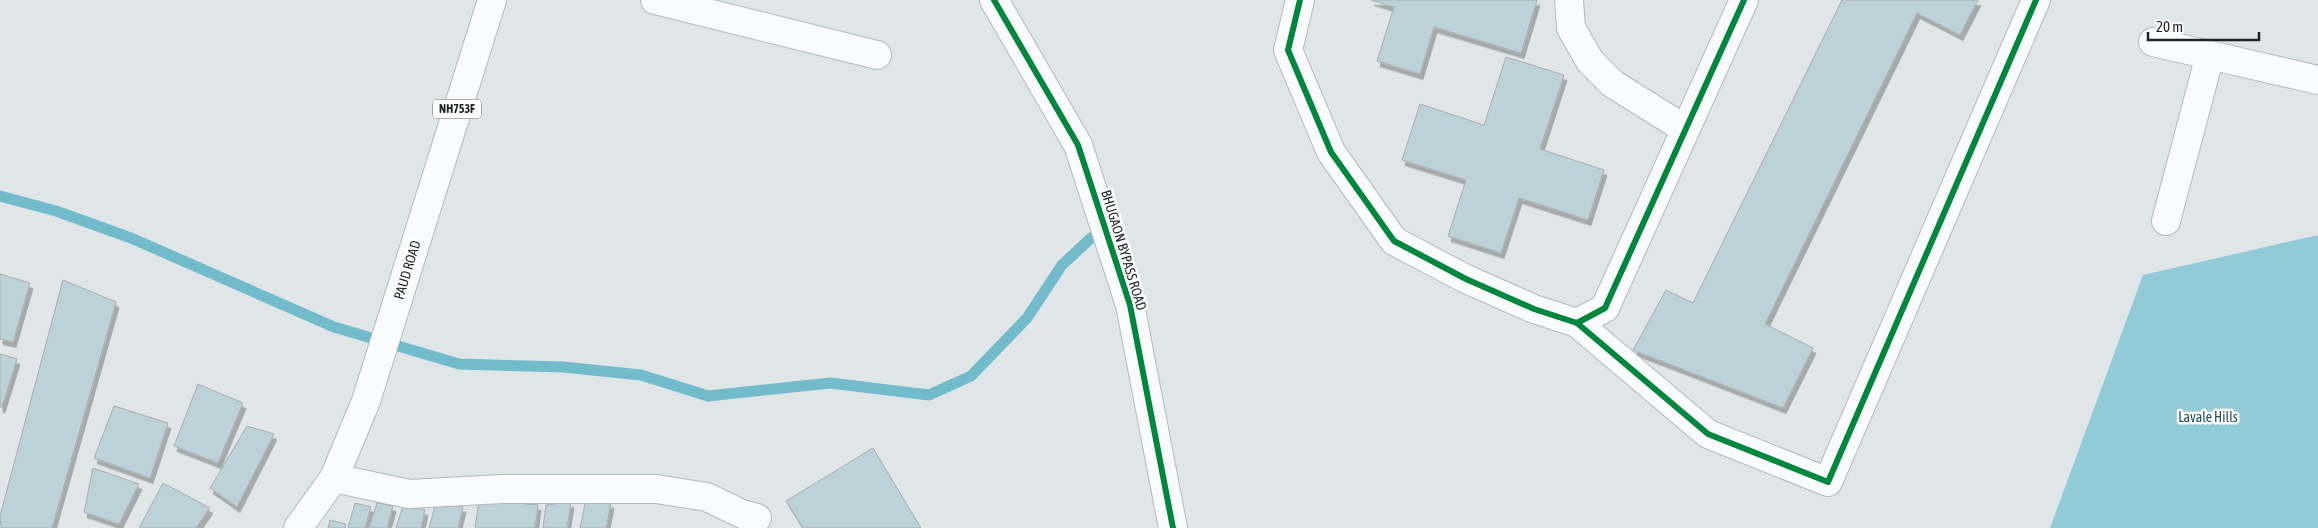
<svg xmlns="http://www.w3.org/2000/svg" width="2318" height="528" viewBox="0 0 2318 528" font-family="'Asap Condensed',sans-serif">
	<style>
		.forest { fill: #92cbd8 }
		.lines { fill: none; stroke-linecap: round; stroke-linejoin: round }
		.stream { stroke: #72bbcb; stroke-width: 11 }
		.building { fill: #bcd2d8; stroke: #a9adaf; filter: url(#shadow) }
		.minor-casing { stroke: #b4b9ba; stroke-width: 30 }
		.major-casing { stroke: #b4b9ba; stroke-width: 30 }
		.minor { stroke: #fafbfc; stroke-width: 28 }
		.major { stroke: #fafbfc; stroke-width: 28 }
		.cycleway-casing { stroke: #fff; stroke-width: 9 }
		.cycleway { stroke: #00873e; stroke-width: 6 }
		.labels { text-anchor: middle; stroke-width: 5; stroke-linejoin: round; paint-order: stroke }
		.shield { fill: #fff; stroke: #626566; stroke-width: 1 }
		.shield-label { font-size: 12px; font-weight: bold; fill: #1f2324 }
		.street-label { font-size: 14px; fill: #1f2324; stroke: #fff }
		.park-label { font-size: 14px; fill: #234f59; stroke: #fff }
	</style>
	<defs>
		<filter id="shadow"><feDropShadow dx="3" dy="5.5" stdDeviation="0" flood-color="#0004"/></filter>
	</defs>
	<rect width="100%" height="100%" fill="#e0e6e8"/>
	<polygon class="forest" points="2318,235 2318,528 2050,528 2143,275"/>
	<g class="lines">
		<polyline class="stream" points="0,196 56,211 131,238 334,327 459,364 563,367 641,375 708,396 830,383 929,395 971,376 1027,318 1062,265 1091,238"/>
	</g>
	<g class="building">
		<polygon points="1371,0 1537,0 1521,53 1434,27 1420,74 1377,61 1394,7"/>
		<polygon points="1842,0 1978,0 1960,35 1917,13 1765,324 1813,348 1783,408 1633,350 1666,290 1693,303"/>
		<polygon points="1506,57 1564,75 1540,149 1604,170 1588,220 1519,198 1501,253 1448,236 1466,180 1402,160 1420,104 1484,125"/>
		<polygon points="0,274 30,283 13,342 0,339"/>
		<polygon points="63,280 116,302 52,528 1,528 0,516"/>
		<polygon points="0,354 17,359 2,407 0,407"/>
		<polygon points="198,384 243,403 218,463 174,446"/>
		<polygon points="114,406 168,423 150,478 94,458"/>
		<polygon points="247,426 274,434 237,507 210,488"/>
		<polygon points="873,448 921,528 803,528 786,501"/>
		<polygon points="93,468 139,484 119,524 84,512"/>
		<polygon points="163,483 210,508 196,528 139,528"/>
		<polygon points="586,499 611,503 606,528 580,528"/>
		<polygon points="479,500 538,505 535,528 475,528"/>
		<polygon points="436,502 463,507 458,528 429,528"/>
		<polygon points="571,502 567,528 543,528 546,505"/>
		<polygon points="355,503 371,507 365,528 348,528"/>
		<polygon points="377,503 393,506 387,528 369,528"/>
		<polygon points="403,506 425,510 421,528 396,528"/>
		<polygon points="330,520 346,524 345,528 328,528"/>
	</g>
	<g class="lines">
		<defs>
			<g id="minor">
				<polyline points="655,0 877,55"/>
				<polyline points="994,0 1078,145 1130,305 1173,528"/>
				<polyline points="1300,0 1288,50 1331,152 1394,241 1466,279 1534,309 1577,323 1605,308 1744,0"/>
				<polyline points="1569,0 1571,28 1590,61 1613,84 1685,129"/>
				<polyline points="2153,42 2318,80"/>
				<polyline points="2166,221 2210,55"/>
				<polyline points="1577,323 1708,434 1828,482 2036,0"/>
				<polyline points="334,478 409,494 502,489 656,489 707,497 742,514 757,518"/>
			</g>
			<polyline id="major" points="298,528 334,478 366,401 492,0"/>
		</defs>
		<use href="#minor" class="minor-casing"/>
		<use href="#major" class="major-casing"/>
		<use href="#minor" class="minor"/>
		<use href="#major" class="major"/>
		<defs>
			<g id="cycleway">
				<polyline points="994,0 1078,145 1130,305 1173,528"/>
				<polyline points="1300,0 1288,50 1331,152 1394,241 1466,279 1534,309 1577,323 1605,308 1744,0"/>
				<polyline points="1577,323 1708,434 1828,482 2036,0"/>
			</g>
		</defs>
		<use href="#cycleway" class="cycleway-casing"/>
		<use href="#cycleway" class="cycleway"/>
	</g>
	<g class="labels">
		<rect class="shield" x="433" y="99.5" width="48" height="19" rx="4"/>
		<g class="shield-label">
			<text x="457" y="113">NH753F</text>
		</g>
		<g class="street-label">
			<text transform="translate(1124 250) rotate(73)" y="5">BHUGAON BYPASS ROAD</text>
			<text transform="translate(407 270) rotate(-73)" y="5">PAUD ROAD</text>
		</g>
		<g class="park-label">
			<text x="2208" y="422">Lavale Hills</text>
		</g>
	</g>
	<path d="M2148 32v8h111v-8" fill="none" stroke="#1f2324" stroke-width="2.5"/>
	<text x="2156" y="32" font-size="15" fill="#1f2324" stroke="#ffffff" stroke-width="4" paint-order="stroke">20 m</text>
</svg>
